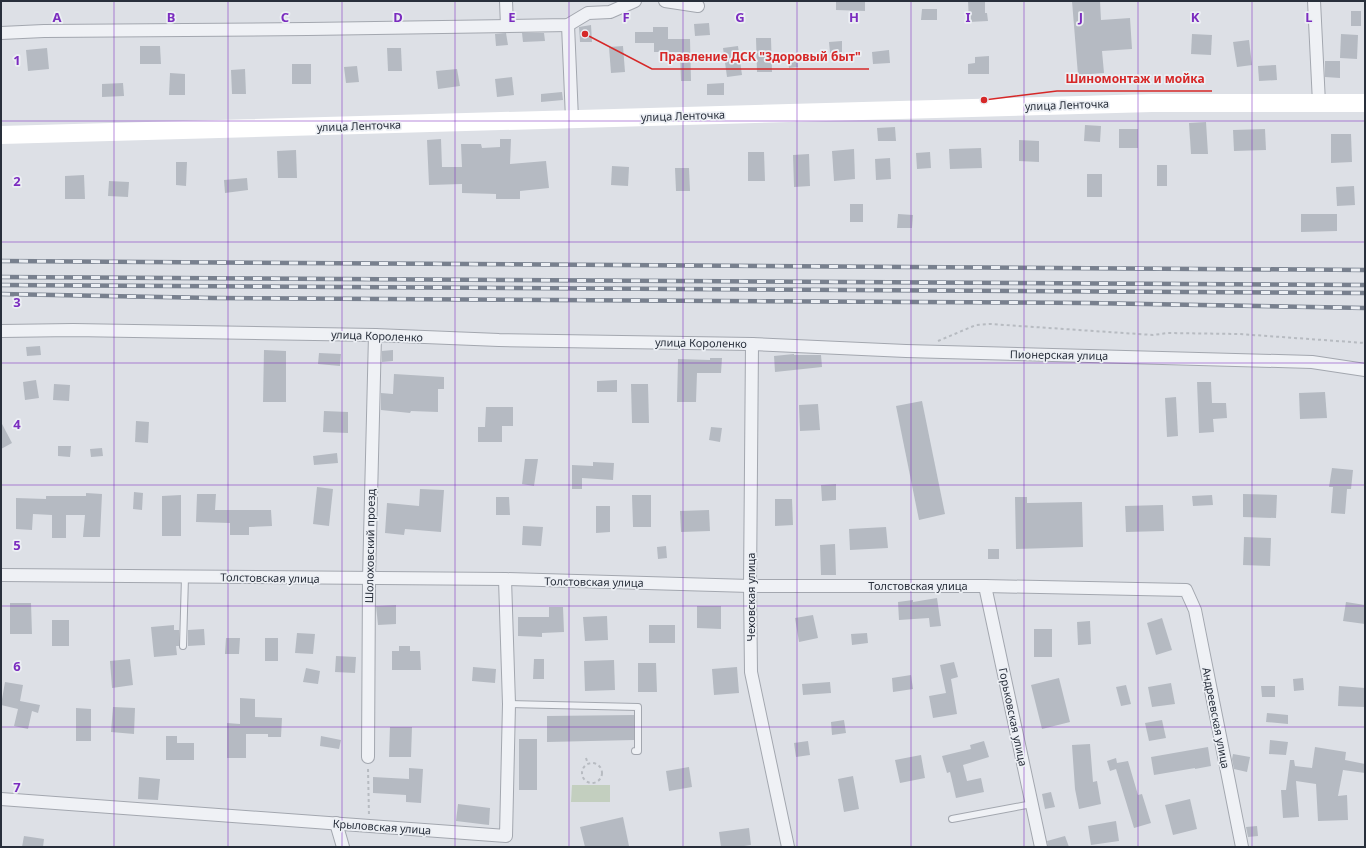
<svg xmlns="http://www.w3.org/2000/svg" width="1366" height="848" viewBox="0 0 1366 848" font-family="'Noto Sans',sans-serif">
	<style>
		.green { fill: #c3cfbf }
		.building { fill: #b5bac2 }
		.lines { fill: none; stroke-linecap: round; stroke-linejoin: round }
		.service-casing { stroke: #a3a7af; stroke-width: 8 }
		.minor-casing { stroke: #a3a7af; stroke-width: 14 }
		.path { stroke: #b7bbc1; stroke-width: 2; stroke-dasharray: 3 3; stroke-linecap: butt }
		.service { stroke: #eff1f5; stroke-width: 6 }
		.minor { stroke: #eff1f5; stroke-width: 12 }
		.secondary { stroke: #fff; stroke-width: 18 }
		.rail-casing { stroke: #78808e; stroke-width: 4.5 }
		.rail { stroke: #eceff4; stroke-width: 3; stroke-dasharray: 9; stroke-linecap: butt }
		.grid { fill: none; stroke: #7b2cbf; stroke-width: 1; stroke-opacity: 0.55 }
		.labels { text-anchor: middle; stroke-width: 3.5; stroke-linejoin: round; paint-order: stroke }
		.street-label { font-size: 11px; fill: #282f3b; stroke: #eceff4 }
		.grid-label { font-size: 13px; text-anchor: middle; font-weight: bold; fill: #7b2cbf; stroke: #eceff4; stroke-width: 3.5; stroke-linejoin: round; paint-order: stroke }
		.leader { fill: none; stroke: #d62828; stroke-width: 1.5 }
		.callout-dot { fill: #d62828; stroke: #eceff4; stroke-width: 1.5 }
		.callout-label { font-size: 12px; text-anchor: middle; font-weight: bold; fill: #d62828; stroke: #eceff4; stroke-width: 3.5; stroke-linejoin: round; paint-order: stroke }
	</style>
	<rect width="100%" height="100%" fill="#dde0e6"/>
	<polygon class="green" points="572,785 610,785 610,802 571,802"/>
	<g class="building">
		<polygon points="836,1 865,1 865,11 836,10"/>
		<polygon points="968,1 985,1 985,13 987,13 988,21 969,22"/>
		<polygon points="1072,1 1100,1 1101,20 1130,18 1132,49 1102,51 1104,73 1078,75"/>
		<polygon points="922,9 937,9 937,20 921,20"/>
		<rect x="1351" y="11" width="10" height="15"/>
		<polygon points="709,23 710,35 695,36 694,24"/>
		<polygon points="591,25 592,42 580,42 579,27"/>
		<polygon points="653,27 668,27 668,39 690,39 691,81 681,81 680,52 654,52 654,43 635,43 635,32 653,32"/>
		<polygon points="506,33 508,45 496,46 495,34"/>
		<polygon points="522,33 544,33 545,41 523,42"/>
		<polygon points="1192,34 1212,35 1211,55 1191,54"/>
		<polygon points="1341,34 1358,35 1357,59 1340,58"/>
		<polygon points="756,38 771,38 772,72 757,72"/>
		<polygon points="1249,40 1252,65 1237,67 1233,42"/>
		<polygon points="842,41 842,52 830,53 829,42"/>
		<polygon points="140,46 160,46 161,64 140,64"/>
		<polygon points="623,46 625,72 611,73 609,47"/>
		<polygon points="738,46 742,75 727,77 723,48"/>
		<polygon points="47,48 49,69 28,71 26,50"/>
		<polygon points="387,48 401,48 402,71 388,71"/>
		<polygon points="889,50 890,63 873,64 872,52"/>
		<polygon points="797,56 798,67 789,68 788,57"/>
		<polygon points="989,56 989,74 968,74 968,64 975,63 975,57"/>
		<polygon points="1325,61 1340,61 1340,78 1325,77"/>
		<rect x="292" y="64" width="19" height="20"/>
		<polygon points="1276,65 1277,80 1259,81 1258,66"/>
		<polygon points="357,66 359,82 346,83 344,67"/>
		<polygon points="245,69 246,94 232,94 231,70"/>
		<polygon points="457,69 460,86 438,89 436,71"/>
		<polygon points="170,73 185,74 185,95 169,95"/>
		<polygon points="512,77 514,95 497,97 495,79"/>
		<polygon points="123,83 124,96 102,97 102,84"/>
		<polygon points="724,83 724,95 707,95 707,84"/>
		<polygon points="562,92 563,100 541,102 541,94"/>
		<polygon points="1206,122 1208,154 1191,154 1189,123"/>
		<polygon points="1085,125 1101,126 1100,142 1084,141"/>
		<polygon points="895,127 896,141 878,141 877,128"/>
		<rect x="1119" y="129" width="19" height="19"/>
		<polygon points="1265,129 1266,150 1234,151 1233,130"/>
		<polygon points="1331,134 1351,134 1352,162 1331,163"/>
		<polygon points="441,139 442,167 462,167 461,144 481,144 482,148 500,147 500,139 511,139 510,164 546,161 549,188 520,191 520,199 496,199 496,194 462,193 462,184 429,185 427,140"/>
		<polygon points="1019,140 1039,141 1039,162 1019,161"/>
		<polygon points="981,148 982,168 950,169 949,149"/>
		<polygon points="854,149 855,179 834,181 832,151"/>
		<polygon points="296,150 297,178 278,178 277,151"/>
		<polygon points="748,152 764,152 765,181 748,181"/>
		<polygon points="930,152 931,168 917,169 916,153"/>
		<polygon points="809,154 810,186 794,187 793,155"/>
		<polygon points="890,158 891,179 876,180 875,159"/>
		<polygon points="176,162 187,162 186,186 176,185"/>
		<rect x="1157" y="165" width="10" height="21"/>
		<polygon points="612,166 629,167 628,186 611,185"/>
		<polygon points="675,168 689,168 690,191 676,191"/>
		<rect x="1087" y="174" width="15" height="23"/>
		<polygon points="84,175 85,199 65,199 65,176"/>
		<polygon points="247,178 248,190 225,193 224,180"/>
		<polygon points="109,181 129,182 128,197 108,196"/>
		<polygon points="1354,186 1355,205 1337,206 1336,187"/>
		<rect x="850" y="204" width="13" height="18"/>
		<polygon points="898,214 913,215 912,228 897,228"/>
		<polygon points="1301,214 1337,214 1337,231 1301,232"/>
		<polygon points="40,346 41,355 27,356 26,347"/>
		<polygon points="264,350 286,351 286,402 263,402"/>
		<polygon points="393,350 393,361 382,362 382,351"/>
		<polygon points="319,353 341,354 340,366 318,364"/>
		<polygon points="794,354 794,355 821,355 822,367 775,372 774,356"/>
		<polygon points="710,358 722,358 721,373 697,373 696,402 677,402 678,359 710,360"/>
		<polygon points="394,374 444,377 444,389 438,389 438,412 411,411 410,413 381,410 381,393 393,394"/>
		<polygon points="36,380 39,398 25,400 23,382"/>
		<polygon points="617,380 617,392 597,392 597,381"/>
		<polygon points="1197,382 1211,382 1212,403 1226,403 1227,418 1213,419 1214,432 1199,433"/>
		<polygon points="54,384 70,385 69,401 53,400"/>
		<polygon points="631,384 648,384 649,423 632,423"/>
		<polygon points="1325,392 1327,418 1300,419 1299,393"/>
		<polygon points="1176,397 1178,436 1167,437 1165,398"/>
		<polygon points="922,401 945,514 919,520 896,406"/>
		<polygon points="818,404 820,430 800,431 799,405"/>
		<polygon points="486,407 513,407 513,426 502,426 502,442 478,442 478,427 485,427"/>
		<polygon points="324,411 348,412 348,433 323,432"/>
		<polygon points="136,421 149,422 148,443 135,442"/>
		<polygon points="1,422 12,443 1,449"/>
		<polygon points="711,427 722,428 720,442 709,440"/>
		<polygon points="58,446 71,446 70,457 58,456"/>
		<polygon points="102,448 103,456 91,457 90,449"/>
		<polygon points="337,453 338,463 314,465 313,456"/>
		<polygon points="525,459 538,459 534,486 522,484"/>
		<polygon points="593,462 614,463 613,480 582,478 582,489 572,489 572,465 593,466"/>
		<polygon points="1332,468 1353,470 1351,489 1347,489 1345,514 1331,513 1333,487 1329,487"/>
		<polygon points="836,484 836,500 822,501 821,485"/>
		<polygon points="317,487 333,489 329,526 313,524"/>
		<polygon points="420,489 444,490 441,532 405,529 404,535 385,533 387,503 419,506"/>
		<polygon points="134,492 143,493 142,510 133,509"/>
		<polygon points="86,493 102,494 100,537 83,537 85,515 66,515 66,538 52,538 52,515 33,514 32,530 16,529 16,498 46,499 46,496 86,496"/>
		<polygon points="197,494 216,494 215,510 271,510 272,526 249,527 249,535 230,535 230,523 196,522"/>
		<polygon points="1243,494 1277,495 1276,518 1243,517"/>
		<polygon points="181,495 181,536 162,536 162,496"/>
		<polygon points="632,495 651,495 651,527 633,527"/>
		<polygon points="1212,495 1213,505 1193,506 1192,496"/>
		<polygon points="496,497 509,497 510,515 496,515"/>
		<polygon points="1015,497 1027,497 1027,503 1082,502 1083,547 1016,549"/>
		<polygon points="775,499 792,499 793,525 775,526"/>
		<polygon points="1163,505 1164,531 1126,532 1125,506"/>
		<polygon points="596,506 610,506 610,532 596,533"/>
		<polygon points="709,510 710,531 681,532 680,511"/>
		<polygon points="523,526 543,527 541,546 522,545"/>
		<polygon points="886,527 888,548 850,550 849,529"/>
		<polygon points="1244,537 1271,538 1270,566 1243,565"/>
		<polygon points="835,544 836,575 821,575 820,545"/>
		<polygon points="666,546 667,558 658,559 657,547"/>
		<rect x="988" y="549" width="11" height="10"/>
		<polygon points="937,598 941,626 930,627 929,618 899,620 898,602 913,600 913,602"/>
		<polygon points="1346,602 1365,605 1365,624 1343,621"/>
		<polygon points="10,603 31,603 32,634 10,634"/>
		<polygon points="396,605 396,624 378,625 376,606"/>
		<polygon points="697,606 721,606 721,629 697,628"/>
		<polygon points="549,607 563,607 564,632 542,633 542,637 518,636 518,617 549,617"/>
		<polygon points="813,615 818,638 799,642 795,618"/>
		<polygon points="607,616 608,640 585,641 583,617"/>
		<polygon points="1162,618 1172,650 1156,655 1147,623"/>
		<rect x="52" y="620" width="17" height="26"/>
		<polygon points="1090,621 1091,644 1078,645 1077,622"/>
		<polygon points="174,625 174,630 179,630 179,646 176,646 177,655 154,657 151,627"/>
		<rect x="649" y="625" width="26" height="18"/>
		<polygon points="204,629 205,645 188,646 188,630"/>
		<rect x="1034" y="629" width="18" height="28"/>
		<polygon points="297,633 315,634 313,654 295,653"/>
		<polygon points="867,633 868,643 852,645 851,634"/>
		<polygon points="226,638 240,638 239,654 225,654"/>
		<rect x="265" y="638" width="13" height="23"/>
		<polygon points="399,646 410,646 410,651 420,651 421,670 392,670 392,651 399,651"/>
		<polygon points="336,656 356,657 355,673 335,672"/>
		<polygon points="130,659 133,685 112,688 110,661"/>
		<polygon points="534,659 544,659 544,679 533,679"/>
		<polygon points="614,660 615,690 585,691 584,661"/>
		<polygon points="954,662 958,677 951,679 957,714 933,718 929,696 946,693 940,665"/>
		<polygon points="638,663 656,663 657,692 638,692"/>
		<polygon points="473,667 496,669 495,683 472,681"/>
		<polygon points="737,667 739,693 714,695 712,669"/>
		<polygon points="306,668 320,671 318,684 303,682"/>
		<polygon points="911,675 913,689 893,692 892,678"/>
		<polygon points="1059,678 1070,722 1042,729 1031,685"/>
		<polygon points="1303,678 1304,690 1294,691 1293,679"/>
		<polygon points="5,682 23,685 20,701 40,705 38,713 32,711 28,729 14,726 18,709 1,705"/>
		<polygon points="830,682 831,693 803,695 802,684"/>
		<polygon points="1171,683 1175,704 1152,707 1148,687"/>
		<polygon points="1126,685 1131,704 1121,706 1116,687"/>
		<polygon points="1261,686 1275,686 1275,697 1262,697"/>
		<polygon points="1339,686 1365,688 1365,707 1338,706"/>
		<polygon points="240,698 255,699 255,717 282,718 281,737 268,737 268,734 246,734 246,758 227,758 227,723 240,724"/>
		<polygon points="113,707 135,708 134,734 111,732"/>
		<polygon points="76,708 91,709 91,741 76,741"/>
		<polygon points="1267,713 1288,715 1288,724 1266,722"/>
		<polygon points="634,715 634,740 547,742 547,716"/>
		<polygon points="844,720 846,733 832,735 831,722"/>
		<polygon points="1162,720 1166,738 1149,741 1145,723"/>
		<polygon points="390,727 412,727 411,757 389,757"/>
		<polygon points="166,736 177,736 177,743 194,743 194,760 166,760"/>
		<polygon points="321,736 341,740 339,749 320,746"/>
		<rect x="519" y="739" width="18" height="51"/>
		<polygon points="1270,740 1288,742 1286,755 1269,754"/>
		<polygon points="808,741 810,755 796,757 794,743"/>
		<polygon points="984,741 989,757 963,765 967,781 981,778 984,792 956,798 950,772 947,773 942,756 971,749 970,745"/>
		<polygon points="1090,744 1093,782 1097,781 1101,804 1079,809 1075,789 1072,745"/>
		<polygon points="1208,747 1211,766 1195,769 1195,768 1154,775 1151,757"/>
		<polygon points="1315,747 1346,752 1345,760 1365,764 1365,773 1343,770 1338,796 1347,795 1348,820 1318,821 1316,784 1296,781 1299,817 1283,818 1281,790 1286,790 1290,760 1294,760 1295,766 1312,768"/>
		<polygon points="1233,754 1250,757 1247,772 1234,769 1232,759"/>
		<polygon points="921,755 925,778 900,783 895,760"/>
		<polygon points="1116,758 1117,763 1128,761 1138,795 1142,794 1151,823 1134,828 1116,769 1110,771 1107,761"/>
		<polygon points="689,767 692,787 669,791 666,771"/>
		<polygon points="409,768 423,769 421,803 406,802 406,795 373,793 373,777 409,779"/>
		<polygon points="853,776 859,809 844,812 838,779"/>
		<polygon points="139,777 160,779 158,800 138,799"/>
		<polygon points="1051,792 1055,807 1045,809 1042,794"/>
		<polygon points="1190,799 1197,829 1173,835 1165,805"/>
		<polygon points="458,804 490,808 489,825 456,821"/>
		<polygon points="623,817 629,846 623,847 585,847 580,827"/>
		<polygon points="1116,821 1119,841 1091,845 1088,826"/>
		<polygon points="1257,826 1258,836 1248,837 1246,827"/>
		<polygon points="749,828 751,845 744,846 744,847 721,847 719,832"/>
		<polygon points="24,836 44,839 43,847 22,847"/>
		<polygon points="1065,836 1069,847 1048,847 1047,841"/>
	</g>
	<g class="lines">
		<defs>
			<g id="service">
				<polyline points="183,646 185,577"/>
				<polyline points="509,704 638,707 638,751 635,751"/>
				<polyline points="952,819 1032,804"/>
			</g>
			<g id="minor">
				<polyline points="506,1 507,26"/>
				<polyline points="665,1 698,6"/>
				<polyline points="1314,1 1319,103"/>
				<polyline points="568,25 572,119"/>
				<polyline points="1,33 44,31 308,29 568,25 588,13 610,12 635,1"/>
				<polyline points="1,331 73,330 375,335 499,340 752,344 906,351 1312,362 1365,370"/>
				<polyline points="752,344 750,586 751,672 788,847"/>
				<polyline points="1,575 505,579 750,586 985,586 1186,590 1195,610 1242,847"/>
				<polyline points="985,586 1041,847"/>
				<polyline points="368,757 369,579 375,335"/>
				<polyline points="1,799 506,836 509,704 505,579"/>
				<polyline points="336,823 343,847"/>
			</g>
		</defs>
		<use href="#service" class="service-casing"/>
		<use href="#minor" class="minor-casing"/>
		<g class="path">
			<polyline points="938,341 976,325 990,324 1153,335 1168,333 1239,334 1365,343"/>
			<polyline points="586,758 588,764"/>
			<circle cx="592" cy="773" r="10"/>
			<polyline points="368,769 369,816"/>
		</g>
		<use href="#service" class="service"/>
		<use href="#minor" class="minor"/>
		<polyline class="secondary" points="1,135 1152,103 1365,103"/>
		<defs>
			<g id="rail">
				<polyline points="1,261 1365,270"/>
				<polyline points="1,277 1365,285"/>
				<polyline points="1,285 1365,293"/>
				<polyline points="1,294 213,298 1088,303 1365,308"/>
			</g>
		</defs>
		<use href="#rail" class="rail-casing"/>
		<use href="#rail" class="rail"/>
	</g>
	<path class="grid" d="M 114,1 L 114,847M 228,1 L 228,847M 342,1 L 342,847M 455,1 L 455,847M 569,1 L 569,847M 683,1 L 683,847M 797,1 L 797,847M 911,1 L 911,847M 1024,1 L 1024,847M 1138,1 L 1138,847M 1252,1 L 1252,847M 1,121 L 1365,121M 1,242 L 1365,242M 1,363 L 1365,363M 1,485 L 1365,485M 1,606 L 1365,606M 1,727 L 1365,727"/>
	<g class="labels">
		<g class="street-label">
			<text transform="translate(1067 105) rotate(-2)" y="4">улица Ленточка</text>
			<text transform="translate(683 116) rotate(-2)" y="4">улица Ленточка</text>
			<text transform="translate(359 126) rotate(-2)" y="4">улица Ленточка</text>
			<text transform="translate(377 336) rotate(2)" y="4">улица Короленко</text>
			<text transform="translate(701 343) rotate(1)" y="4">улица Короленко</text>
			<text transform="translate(1059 355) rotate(1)" y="4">Пионерская улица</text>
			<text transform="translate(370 546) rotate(-89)" y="4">Шолоховский проезд</text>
			<text transform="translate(270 578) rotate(1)" y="4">Толстовская улица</text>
			<text transform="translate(594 582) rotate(1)" y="4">Толстовская улица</text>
			<text x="918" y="590">Толстовская улица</text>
			<text transform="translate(751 597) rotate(-90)" y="4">Чеховская улица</text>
			<text transform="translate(1013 717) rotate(78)" y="4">Горьковская улица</text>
			<text transform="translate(1216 718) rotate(79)" y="4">Андреевская улица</text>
			<text transform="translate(382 827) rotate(4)" y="4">Крыловская улица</text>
		</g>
	</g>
	<g class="grid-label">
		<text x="57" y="22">A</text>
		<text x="171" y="22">B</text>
		<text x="285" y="22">C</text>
		<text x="398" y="22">D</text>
		<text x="512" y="22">E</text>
		<text x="626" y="22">F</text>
		<text x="740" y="22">G</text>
		<text x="854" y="22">H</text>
		<text x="968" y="22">I</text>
		<text x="1081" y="22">J</text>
		<text x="1195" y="22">K</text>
		<text x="1309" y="22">L</text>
		<text x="17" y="65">1</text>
		<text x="17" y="186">2</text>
		<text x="17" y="307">3</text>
		<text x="17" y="429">4</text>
		<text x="17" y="550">5</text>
		<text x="17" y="671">6</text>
		<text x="17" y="792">7</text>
	</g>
	<path class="leader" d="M585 34L652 69H869M984 100L1057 91H1212"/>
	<g class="callout-dot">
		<circle cx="585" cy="34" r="4"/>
		<circle cx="984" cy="100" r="4"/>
	</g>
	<g class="callout-label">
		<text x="760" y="61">Правление ДСК "Здоровый быт"</text>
		<text x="1135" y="83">Шиномонтаж и мойка</text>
	</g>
	<rect width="1366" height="848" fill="none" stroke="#282f3b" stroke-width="4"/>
</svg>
